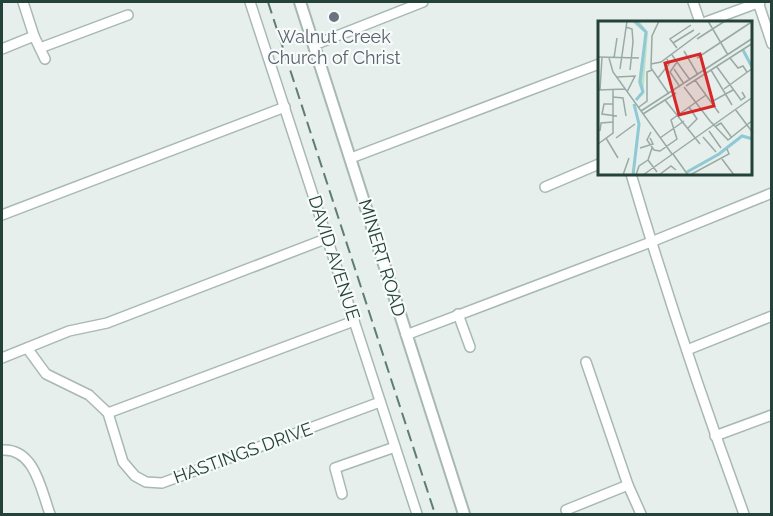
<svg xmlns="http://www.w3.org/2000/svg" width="773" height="516" viewBox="0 0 773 516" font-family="Raleway,sans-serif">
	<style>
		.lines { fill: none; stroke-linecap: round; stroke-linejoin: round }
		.minor-casing { stroke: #a8b8b2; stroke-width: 12 }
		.tertiary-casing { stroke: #a8b8b2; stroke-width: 14 }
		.minor { stroke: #fff; stroke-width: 9 }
		.tertiary { stroke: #fff; stroke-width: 10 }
		.rail { stroke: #5f7d75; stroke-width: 2; stroke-dasharray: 12 6; stroke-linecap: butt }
		.worship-dot { fill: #6b7280; stroke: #f7fbf9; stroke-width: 2 }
		.labels { text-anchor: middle; stroke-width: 4.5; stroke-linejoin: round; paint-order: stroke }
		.worship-label { font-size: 18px; fill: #5b616d; stroke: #f7fbf9 }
		.street-label { font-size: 18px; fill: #24423a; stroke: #f7fbf9 }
		.inset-river { fill: none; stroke: #8ec9d4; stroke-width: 3 }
		.inset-road { fill: none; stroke: #98aaa4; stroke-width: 1.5 }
		.view { fill: #d62828; fill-opacity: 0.15; stroke: #d62828; stroke-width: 3 }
		.inset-edge { fill: none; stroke: #24423a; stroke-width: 3 }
	</style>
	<rect width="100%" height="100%" fill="#e6efeb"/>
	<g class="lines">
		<defs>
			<g id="minor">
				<polyline points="23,2 34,36 45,59"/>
				<polyline points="250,2 417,514"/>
				<polyline points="693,2 700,22"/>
				<polyline points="758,2 772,44"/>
				<polyline points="706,22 760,2"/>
				<polyline points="314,45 423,2"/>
				<polyline points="40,48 128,15"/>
				<polyline points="2,49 34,36"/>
				<polyline points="351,158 599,64"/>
				<path d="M 631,174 C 665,289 703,402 744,514"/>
				<polyline points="545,187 599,164"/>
				<polyline points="2,215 285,107"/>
				<polyline points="458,314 470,347"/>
				<polyline points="406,335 651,242 772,193"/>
				<polyline points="27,348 46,374 89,395 108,413 123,462 135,476 146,482 162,483 380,402"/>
				<polyline points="687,350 772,316"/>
				<polyline points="2,358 69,331 107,323 328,238"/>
				<polyline points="586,362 628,485 641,514"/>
				<polyline points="108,413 354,321"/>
				<polyline points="715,436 772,415"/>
				<path d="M 2,450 C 35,448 41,490 50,514"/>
				<polyline points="342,494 335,468 395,447"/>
				<polyline points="566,510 628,485"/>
			</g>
			<polyline id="tertiary" points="300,2 464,514"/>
		</defs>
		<use href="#minor" class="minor-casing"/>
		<use href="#tertiary" class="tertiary-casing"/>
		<use href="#minor" class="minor"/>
		<use href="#tertiary" class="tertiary"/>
		<polyline class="rail" points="268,2 435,514"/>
	</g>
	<circle class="worship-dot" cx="334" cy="17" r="6"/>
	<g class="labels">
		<g class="worship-label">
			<text x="334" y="43">Walnut Creek<tspan x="334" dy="21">Church of Christ</tspan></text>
		</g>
		<g class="street-label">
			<text transform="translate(334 258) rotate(72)" y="6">DAVID AVENUE</text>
			<text transform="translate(382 258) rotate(73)" y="6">MINERT ROAD</text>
			<text transform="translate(243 453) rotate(-20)" y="6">HASTINGS DRIVE</text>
		</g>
	</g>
	<g transform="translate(598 21)">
		<rect width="154" height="154" fill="#e6efeb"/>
		<path d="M 33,0 L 41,0 L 50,11 L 45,75 L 40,61 L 47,12 Z" fill="#bfe0c8"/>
		<path class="inset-river" d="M 37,0 L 48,11 L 42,61 L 45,71 L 38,79M 145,29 L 154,46M 89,151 L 121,133 L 144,115 L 155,118M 35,154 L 41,103 L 36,83"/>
		<path class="inset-road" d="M 61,0 L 54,15 L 53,47 L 71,73M 110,0 L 130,34M 28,6 L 34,8 L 35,21 L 32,49M 99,18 L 127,0M 75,22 L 96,9M 79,27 L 72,18 L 93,4M 86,30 L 100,54M 74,34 L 92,59M 0,36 L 41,37M 11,37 L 15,51 L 74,133M 16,37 L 19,17M 99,37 L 155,0M 132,37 L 140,47 L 145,45 L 149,51M 79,41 L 72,51 L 82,66M 53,43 L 63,41 L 102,12M 119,46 L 143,79 L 147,76 L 144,71M 22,48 L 29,0M 76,48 L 86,63M 113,49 L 134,84M 19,56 L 37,55 L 29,71M 60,57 L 71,43 L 69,38M 97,59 L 121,92M 88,65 L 155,22M 86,66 L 112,100M 126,68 L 155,47M 0,69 L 27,68M 2,69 L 4,36M 15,76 L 25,77 L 28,95M 67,79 L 102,123M 113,81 L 135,69M 15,83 L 6,83 L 4,93 L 19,95M 41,86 L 49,80 L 49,51 L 54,49M 137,88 L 155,112M 43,90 L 155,17M 45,93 L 78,72M 116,104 L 112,100 L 130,119 L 155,99M 118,105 L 123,102 L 134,117M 90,107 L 99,98 L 91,86M 2,110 L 3,102 L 15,101M 111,110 L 123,127M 53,111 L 49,119 L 56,129 L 62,130 L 79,118 L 73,99 L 108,74M 105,116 L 118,131M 8,117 L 20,137M 18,117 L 37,103M 62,117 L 86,100M 0,123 L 15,112 L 15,68M 42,127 L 55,123 L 52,117M 54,127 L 50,139 L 59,151M 75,133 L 90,154M 124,138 L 136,154M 25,154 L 31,137M 38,154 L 41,145 L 50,139M 45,154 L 155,76M 61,154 L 73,145 L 78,149M 92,154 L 131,133 L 129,128"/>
		<path class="view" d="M 102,33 L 116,85 L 81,94 L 67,42 Z"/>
		<rect width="154" height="154" class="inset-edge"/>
	</g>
	<rect width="773" height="516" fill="none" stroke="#24423a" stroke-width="6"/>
</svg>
